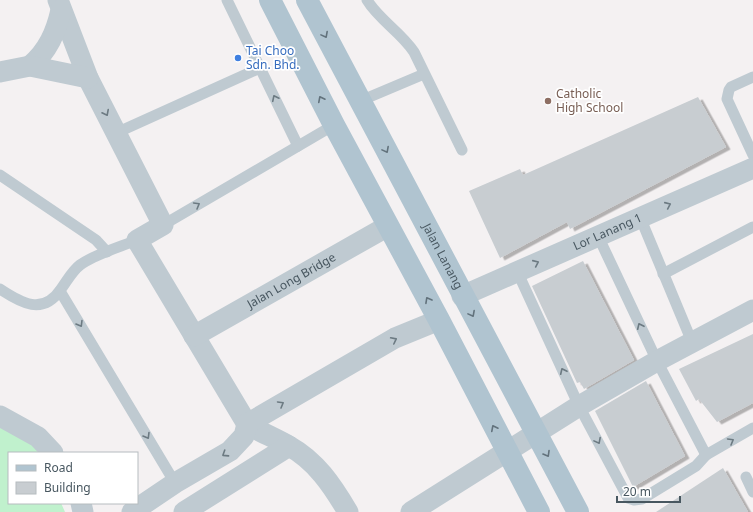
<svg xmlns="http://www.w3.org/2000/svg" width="753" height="512" viewBox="0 0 753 512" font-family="'Noto Sans',sans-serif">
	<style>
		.green { fill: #c0f1cd }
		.building { fill: #c8cdd1; filter: url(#shadow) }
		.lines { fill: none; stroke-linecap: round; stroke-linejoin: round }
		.lane { stroke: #bfcad1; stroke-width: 11 }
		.street { stroke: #bfcad1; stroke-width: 21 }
		.primary { stroke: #b0c4d0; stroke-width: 22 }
		.oneway { stroke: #62727c }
		.oneway2 { stroke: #6c7a82 }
		.shop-dot { fill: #3f7fe0; stroke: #fff; stroke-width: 1.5 }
		.education-dot { fill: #8d6e63; stroke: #fff; stroke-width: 1.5 }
		.labels { text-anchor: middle; stroke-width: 3.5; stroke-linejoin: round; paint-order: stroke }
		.shop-label { font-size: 12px; fill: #366cbe; stroke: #fff; text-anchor: start }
		.education-label { font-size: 12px; fill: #785e54; stroke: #fff; text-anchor: start }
		.street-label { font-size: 12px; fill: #485760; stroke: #fff }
	</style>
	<defs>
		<filter id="shadow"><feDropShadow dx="4.5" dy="2.5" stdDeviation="0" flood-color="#0004"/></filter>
	</defs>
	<rect width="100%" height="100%" fill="#f4f1f2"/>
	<polygon class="green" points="0,417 31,438 38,453 9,453 9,503 61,503 65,512 0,512"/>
	<g class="building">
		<polygon points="698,97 726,147 570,229 567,222 500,258 469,191 520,169 523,175"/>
		<polygon points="583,261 634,360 584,389 580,382 577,383 532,286"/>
		<polygon points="753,334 753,403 717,422 699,399 696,401 679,369"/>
		<polygon points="646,381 685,456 633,487 595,411"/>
		<polygon points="723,468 748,512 656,512"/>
	</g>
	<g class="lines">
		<g class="lane">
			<polyline points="227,0 298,146"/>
			<path d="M 367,0 C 379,20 401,32 414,52 L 462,150"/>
			<polyline points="753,77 731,87 729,90 727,99 753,155"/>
			<polyline points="360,101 424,74"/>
			<polyline points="116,133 260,68"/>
			<polyline points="0,175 96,240 107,252"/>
			<polyline points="640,217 692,342"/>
			<polyline points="163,225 334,125"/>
			<polyline points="598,236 657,361 706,455"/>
			<polyline points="517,271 579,406 628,498 634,500 642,499 696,466 706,455 753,428"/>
			<polyline points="663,274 753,227"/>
			<path d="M 0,289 C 21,303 43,316 61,289 C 67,281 72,271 80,265 C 95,254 120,247 137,240"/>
			<polyline points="60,291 175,483"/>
			<polyline points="746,477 753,492"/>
		</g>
		<g class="street">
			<path d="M 58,0 L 88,78 L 163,225 L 137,240 L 247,424 C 260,432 275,438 289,446 C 316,461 332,485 348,512"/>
			<path d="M 30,66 C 48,51 56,32 61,10"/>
			<polyline points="0,72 30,66 88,78"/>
			<path id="s1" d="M 462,296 L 753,168"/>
			<path id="s2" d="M 194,336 L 388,226"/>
			<polyline points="0,416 38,437 53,453"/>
			<polyline points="81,503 83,512"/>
			<polyline points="132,512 175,483 230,451 244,436 247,424 395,338 439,320"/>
			<polyline points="184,512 289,446"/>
			<polyline points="411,512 579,406 657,361 753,310"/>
		</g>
		<g class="primary">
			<polyline points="270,0 334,125 439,320 539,512"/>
			<path id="s3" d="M 307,0 L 578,512"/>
		</g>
	</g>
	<defs><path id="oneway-chevron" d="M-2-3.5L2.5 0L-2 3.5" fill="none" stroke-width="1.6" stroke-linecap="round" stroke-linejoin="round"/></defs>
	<g class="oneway">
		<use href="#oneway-chevron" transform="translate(325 35) rotate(62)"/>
		<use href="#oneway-chevron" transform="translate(321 99) rotate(-117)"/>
		<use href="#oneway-chevron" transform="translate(386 150) rotate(62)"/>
		<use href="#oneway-chevron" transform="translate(428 300) rotate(-119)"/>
		<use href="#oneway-chevron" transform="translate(472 314) rotate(62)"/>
		<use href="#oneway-chevron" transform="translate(494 428) rotate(-117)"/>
		<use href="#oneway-chevron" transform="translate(547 454) rotate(60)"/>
	</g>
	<g class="oneway2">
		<use href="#oneway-chevron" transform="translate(275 98) rotate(-116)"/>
		<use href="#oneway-chevron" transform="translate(106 113) rotate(63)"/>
		<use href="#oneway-chevron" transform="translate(197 205) rotate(-30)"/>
		<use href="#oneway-chevron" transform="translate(668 205) rotate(-24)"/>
		<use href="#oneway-chevron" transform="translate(536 263) rotate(-24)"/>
		<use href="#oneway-chevron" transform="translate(80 324) rotate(59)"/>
		<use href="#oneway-chevron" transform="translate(640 326) rotate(-115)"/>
		<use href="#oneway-chevron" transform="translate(394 340) rotate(-27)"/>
		<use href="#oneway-chevron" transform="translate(563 371) rotate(-115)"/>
		<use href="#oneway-chevron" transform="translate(281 404) rotate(-30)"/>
		<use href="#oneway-chevron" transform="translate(147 436) rotate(59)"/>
		<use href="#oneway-chevron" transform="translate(598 441) rotate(62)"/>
		<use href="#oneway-chevron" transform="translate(731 441) rotate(-30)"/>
		<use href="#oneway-chevron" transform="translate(225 454) rotate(147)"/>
	</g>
	<circle class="shop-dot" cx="238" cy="58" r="4"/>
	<circle class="education-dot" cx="548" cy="101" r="4"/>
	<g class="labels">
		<g class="shop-label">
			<text x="246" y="55">Tai Choo<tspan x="246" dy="14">Sdn. Bhd.</tspan></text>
		</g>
		<g class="education-label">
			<text x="556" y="98">Catholic<tspan x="556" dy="14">High School</tspan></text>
		</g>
		<g class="street-label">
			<text dy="4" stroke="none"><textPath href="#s1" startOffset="159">Lor Lanang 1</textPath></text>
			<text dy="4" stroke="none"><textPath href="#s3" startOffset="290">Jalan Lanang</textPath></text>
			<text dy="4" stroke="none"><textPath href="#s2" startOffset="112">Jalan Long Bridge</textPath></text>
		</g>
	</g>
	<rect x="8" y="452" width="130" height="52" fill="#ffffff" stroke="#b6bcbf"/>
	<rect x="16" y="465" width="20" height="6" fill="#b0c4d0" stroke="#b6bcbf"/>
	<text x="44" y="472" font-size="12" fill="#485760">Road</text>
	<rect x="16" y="482" width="20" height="12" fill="#c8cdd1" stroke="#b6bcbf"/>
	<text x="44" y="492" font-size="12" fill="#485760">Building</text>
	<path d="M617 496v6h63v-6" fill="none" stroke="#485760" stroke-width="2"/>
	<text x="623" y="496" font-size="12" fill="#485760" stroke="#ffffff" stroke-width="3" paint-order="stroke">20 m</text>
</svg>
